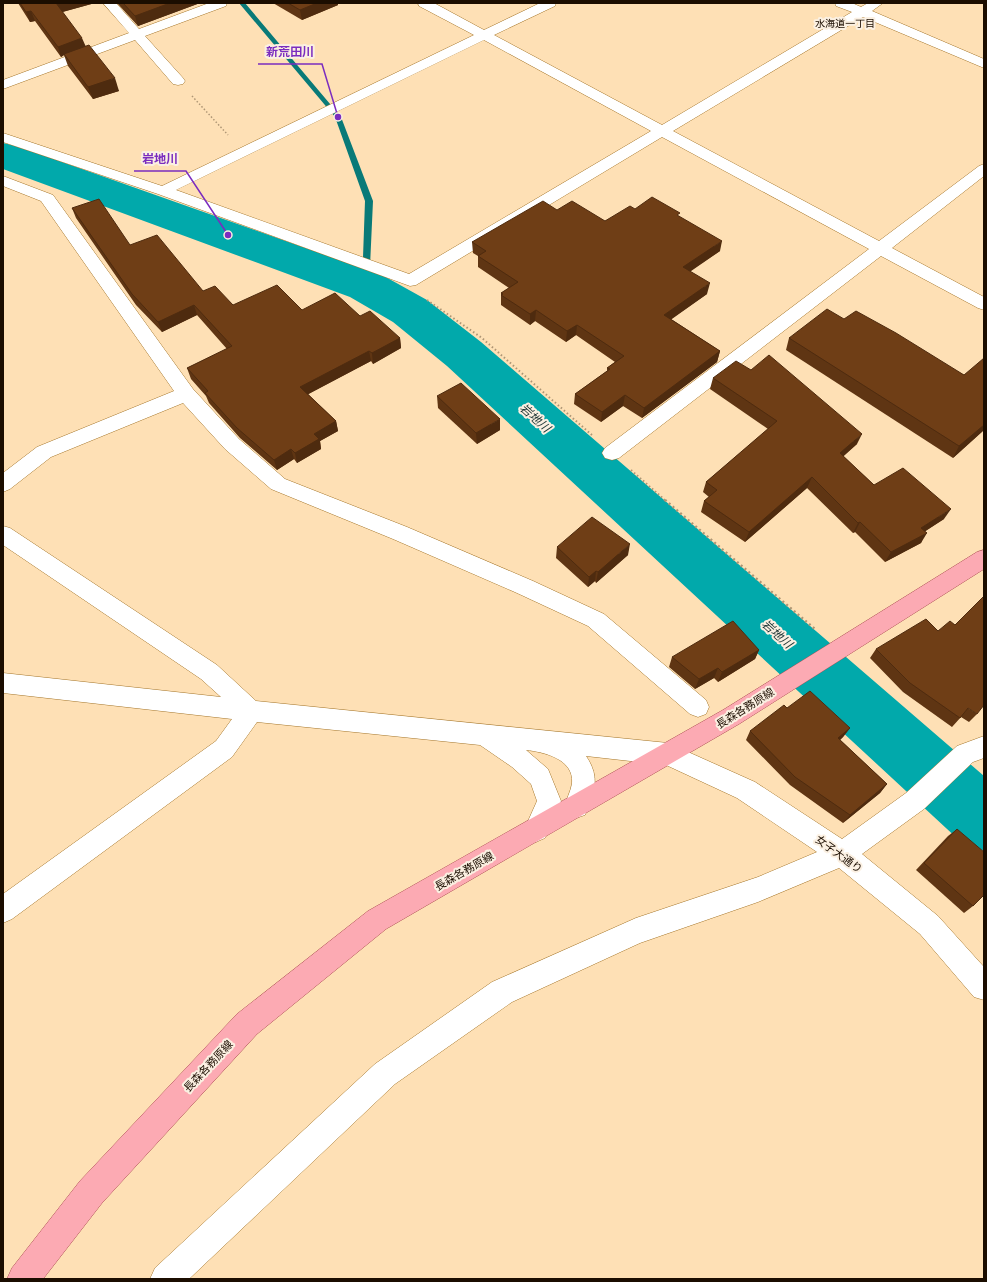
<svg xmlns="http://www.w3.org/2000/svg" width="987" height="1282" viewBox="0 0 987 1282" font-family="Montserrat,'Noto Sans JP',sans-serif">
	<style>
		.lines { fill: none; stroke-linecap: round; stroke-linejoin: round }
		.stream { fill: #097a78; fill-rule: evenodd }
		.river { fill: #01a9ab; fill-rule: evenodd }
		.minor-casing { stroke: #a5762a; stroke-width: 1 }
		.major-casing { stroke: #ac4f53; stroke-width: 1 }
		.path-far2 { stroke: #ae9675; stroke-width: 1.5; stroke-dasharray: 1.5 2; stroke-linecap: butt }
		.path-far1 { stroke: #ae9675; stroke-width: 2; stroke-dasharray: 1.5 2.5; stroke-linecap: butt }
		.path { stroke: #ae9675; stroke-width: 2.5; stroke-dasharray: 2 3; stroke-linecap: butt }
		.minor { fill: #fff; fill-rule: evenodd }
		.major { fill: #fcaab3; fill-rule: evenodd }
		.wall { fill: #5f3513 }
		.shaded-wall { fill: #4e2b0f }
		.building { fill: #6f3e16; stroke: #4e2b0f }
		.labels { text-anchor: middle; stroke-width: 4; stroke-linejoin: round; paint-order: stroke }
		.far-neighbourhood-label { font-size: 10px; fill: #1b0d00; stroke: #fbf0e2 }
		.street-label { font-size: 11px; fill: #1b0d00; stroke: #fbf0e2 }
		.water-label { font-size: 12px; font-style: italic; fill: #1d3434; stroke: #fbf0e2 }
		.leader { fill: none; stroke: #7b2cbf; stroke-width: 1.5 }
		.callout-dot { fill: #7b2cbf; stroke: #fbf0e2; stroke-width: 1.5 }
		.callout-label { font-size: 12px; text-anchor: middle; font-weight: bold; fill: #7b2cbf; stroke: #fbf0e2; stroke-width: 4; stroke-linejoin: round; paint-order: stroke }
	</style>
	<rect width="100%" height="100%" fill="#fee0b5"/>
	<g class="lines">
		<polygon class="stream" points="239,3 245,3 341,117 373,201 369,288 363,288 362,286 365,201 335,117"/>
		<polygon class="river" points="3,143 17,146 382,275 427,300 481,342 984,776 984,851 960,841 447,366 393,322 350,297 3,169"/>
		<defs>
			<g id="minor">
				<polygon points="103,3 116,3 139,29 209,3 227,3 226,6 145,36 183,78 185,81 183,84 178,85 173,84 135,40 3,89 3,80 129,33"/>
				<path d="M 418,3 L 434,3 L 484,30 L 540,3 L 556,3 L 555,6 L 494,35 L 662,125 L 852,12 L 836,6 L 835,3 L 852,3 L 861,7 L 868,3 L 883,3 L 872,11 L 984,59 L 984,68 L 863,17 L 673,131 L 879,241 L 979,166 L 984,164 L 984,176 L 892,248 L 984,297 L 984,310 L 978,308 L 881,256 L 619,458 L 612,460 L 605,458 L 602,453 L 605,448 L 869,249 L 662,137 L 416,285 L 410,286 L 158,194 L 3,142 L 3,133 L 162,186 L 474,35 L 419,6 ZM 484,40 L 651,131 L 409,274 L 176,190 Z"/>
				<polygon points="3,176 53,195 193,389 239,439 285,479 407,527 533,581 604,614 706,700 709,707 706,714 698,717 690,714 588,626 517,593 393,539 271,489 225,449 183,403 51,457 10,489 3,492 3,473 37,447 174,391 41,201 3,186"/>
				<path d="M 3,526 L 10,528 L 217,665 L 256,701 L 668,743 L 755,782 L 842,839 L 906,793 L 957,746 L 984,736 L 984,758 L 973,762 L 924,809 L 862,854 L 938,916 L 984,967 L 984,1000 L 974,997 L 920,934 L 839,868 L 758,902 L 640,943 L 512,1002 L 395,1084 L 189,1279 L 150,1279 L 155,1268 L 375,1064 L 492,982 L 636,918 L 758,877 L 817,852 L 737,798 L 666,765 L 586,756 C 601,778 594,793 585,815 L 576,818 L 567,815 L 564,807 C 566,800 571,791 572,783 C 574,759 544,752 526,750 L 548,769 L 561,801 L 545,838 L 536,842 L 527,838 L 524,830 L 537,801 L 531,784 L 512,767 L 480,745 L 257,722 L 232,757 L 12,919 L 3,923 L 3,894 L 216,741 L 232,719 L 3,693 L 3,673 L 221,697 L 201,679 L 3,545 Z"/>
			</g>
			<polygon id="major" points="984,550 984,569 739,724 386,929 257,1034 102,1203 43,1279 7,1279 12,1268 80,1181 237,1014 368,911 723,710 977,552"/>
		</defs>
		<use href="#minor" class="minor-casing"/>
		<use href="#major" class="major-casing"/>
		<polyline class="path-far2" points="192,96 228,135"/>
		<g class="path-far1">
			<polyline points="427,300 482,338 593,436"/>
			<polyline points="631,470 666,501"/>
		</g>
		<polyline class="path" points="665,500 816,630"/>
		<use href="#minor" class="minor"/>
		<use href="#major" class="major"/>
	</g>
	<g class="wall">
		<polygon points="18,3 95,3 62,12 85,46 119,91 93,99 68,66 64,55 61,57 35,21 30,22"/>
		<polygon points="117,3 200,3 138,26"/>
		<polygon points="273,3 338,3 338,5 302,20"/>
		<polygon points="72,208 203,291 233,305 302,310 360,316 400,338 401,348 373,364 371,361 308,394 336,421 338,431 320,441 321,449 297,463 294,459 277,470 240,438 209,403 206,396 191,379 187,368 227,349 197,315 162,332 136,305 76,218"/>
		<polygon points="635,209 679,217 720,251 690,271 707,294 671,319 720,351 717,362 642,418 623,406 601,422 574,404 575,394 607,371 607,368 615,362 576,335 566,342 535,321 530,325 501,305 501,293 509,288 478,267 478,256 473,253 472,242 557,210 605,221"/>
		<polygon points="844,319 964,375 984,430 953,458 786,350 789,338"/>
		<polygon points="713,378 857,444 843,456 874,485 944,519 925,531 921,543 885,562 855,532 853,533 807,488 745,542 701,512 704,501 709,497 703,492 706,482 768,429 710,389"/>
		<polygon points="437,396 500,430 477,444 438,408"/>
		<polygon points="557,547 628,555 596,583 595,581 588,587 556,558"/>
		<polygon points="876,649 977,714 969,722 961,717 952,727 903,692 870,658"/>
		<polygon points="759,650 755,659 718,682 714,678 695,689 669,667 672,657"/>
		<polygon points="787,708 850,728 843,737 840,740 887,784 880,793 843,823 790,785 746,740 750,731"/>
		<polygon points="957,829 973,906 964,913 916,870 948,836"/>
	</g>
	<g class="shaded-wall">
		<polygon points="56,3 95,3 59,13"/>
		<polygon points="170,3 200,3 138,26 135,16"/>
		<polygon points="317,3 338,3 338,5 302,20 300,10"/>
		<polygon points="31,11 35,21 30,22 26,12"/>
		<polygon points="82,38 86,47 64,54 64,55 61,57 58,47"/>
		<polygon points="115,78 119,91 93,99 88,87"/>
		<polygon points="722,241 720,251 681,278 683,267"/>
		<polygon points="710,283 707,294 662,326 664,315"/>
		<polygon points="194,305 197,315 162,332 158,322"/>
		<polygon points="536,310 535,321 530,325 530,314"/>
		<polygon points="577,325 576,335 566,342 567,331"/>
		<polygon points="400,338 401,348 373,364 372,353"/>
		<polygon points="369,351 371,361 303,397 300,387"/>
		<polygon points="720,351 717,362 642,418 644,408"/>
		<polygon points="625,395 623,406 601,422 602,412"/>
		<polygon points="500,419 500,430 477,444 476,433"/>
		<polygon points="336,421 338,431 320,441 321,449 297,463 295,453 314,434"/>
		<polygon points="984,425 984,430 953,458 959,446"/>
		<polygon points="862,434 857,444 835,464 840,453"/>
		<polygon points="291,449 294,459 277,470 274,460"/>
		<polygon points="812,477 807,488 745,542 749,532"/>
		<polygon points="951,509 944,519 915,538 921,528"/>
		<polygon points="860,522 855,532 853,533 858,523"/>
		<polygon points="927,533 921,543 885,562 891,552"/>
		<polygon points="630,544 628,555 596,583 598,572"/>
		<polygon points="596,571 595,581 588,587 589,577"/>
		<polygon points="759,650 755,659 718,682 722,672"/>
		<polygon points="718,668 714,678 695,689 699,679"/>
		<polygon points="850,728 843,737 832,747 838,738"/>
		<polygon points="887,784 880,793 843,823 850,815"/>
	</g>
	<g class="building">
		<polygon points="20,3 56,3 82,38 58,47 31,11 26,12"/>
		<polygon points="123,3 170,3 135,16"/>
		<polygon points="288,3 317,3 300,10"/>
		<polygon points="89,45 115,78 88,87 64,54"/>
		<polygon points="652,197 680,213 677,215 722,241 683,267 710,283 664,315 720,351 644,408 625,395 602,412 575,394 610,369 607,368 624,356 577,325 567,331 536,310 530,314 501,295 503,294 501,293 518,282 478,256 486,251 472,242 543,201 557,210 572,201 605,221 630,206 635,209"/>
		<polygon points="99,199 130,245 157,235 203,291 215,286 233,305 277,285 302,310 335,293 360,316 370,311 400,338 372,353 369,351 300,387 336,421 314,434 319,439 295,453 291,449 274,460 237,428 205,393 208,391 187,368 232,346 194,305 158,322 132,294 72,208"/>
		<polygon points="827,309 844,319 856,311 896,333 964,375 984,358 984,425 959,446 789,338"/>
		<polygon points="769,355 862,434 840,453 874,485 903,468 951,509 921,528 927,533 891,552 860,522 858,523 812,477 749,532 704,501 717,490 706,482 777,421 713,378 736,361 751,370"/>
		<polygon points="461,383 500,419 476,433 437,396"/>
		<polygon points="592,517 630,544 598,572 596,571 589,577 557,547"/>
		<polygon points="984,596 984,705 977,714 968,708 960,718 910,683 876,649 926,619 938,631 950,621 955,625"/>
		<polygon points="733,621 759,650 722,672 718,668 699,679 672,657"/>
		<polygon points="810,691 850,728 838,738 887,784 850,815 795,777 750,731 784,705 787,708"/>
		<polygon points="957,829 984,852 984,895 973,906 924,863"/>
	</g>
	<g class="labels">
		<g class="far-neighbourhood-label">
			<text x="845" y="27">水海道一丁目</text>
		</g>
		<g class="street-label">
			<text transform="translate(745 708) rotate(-32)" y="4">長森各務原線</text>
			<text transform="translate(839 854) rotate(36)" y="4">女子大通り</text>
			<text transform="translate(464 871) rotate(-30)" y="4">長森各務原線</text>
			<text transform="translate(208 1066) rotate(-47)" y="4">長森各務原線</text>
		</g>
		<g class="water-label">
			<text transform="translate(535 418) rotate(42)" y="4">岩地川</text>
			<text transform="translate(777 634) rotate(42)" y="4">岩地川</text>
		</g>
	</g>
	<path class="leader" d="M338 117L322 64H258M228 235L186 171H134"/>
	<g class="callout-dot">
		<circle cx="338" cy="117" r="4"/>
		<circle cx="228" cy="235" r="4"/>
	</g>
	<g class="callout-label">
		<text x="290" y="56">新荒田川</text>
		<text x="160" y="163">岩地川</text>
	</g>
	<rect width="987" height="1282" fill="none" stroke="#1b0d00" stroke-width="8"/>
</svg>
